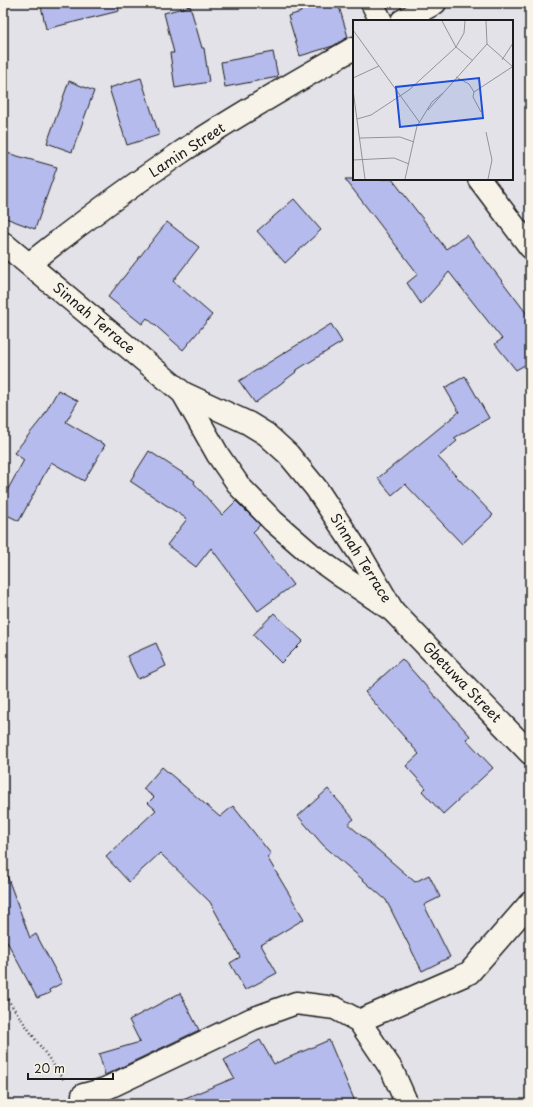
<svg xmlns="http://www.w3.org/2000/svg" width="533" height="1107" viewBox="0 0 533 1107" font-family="'Playpen Sans',sans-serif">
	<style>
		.building { fill: #b5bbec; stroke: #1c1c1c }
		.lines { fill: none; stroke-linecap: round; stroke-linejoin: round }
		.minor-casing { stroke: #1c1c1c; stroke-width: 25 }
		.path { stroke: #1c1c1c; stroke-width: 2.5; stroke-dasharray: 1 3; stroke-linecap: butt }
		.minor { stroke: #f7f3e8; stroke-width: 22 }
		.labels { text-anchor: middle; stroke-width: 4; stroke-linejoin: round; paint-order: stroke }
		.street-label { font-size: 14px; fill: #1c1c1c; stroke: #f7f3e8 }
		.inset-road { fill: none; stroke: #939397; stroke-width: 1 }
		.view { fill: #1d4ed8; fill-opacity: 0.15; stroke: #1d4ed8; stroke-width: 2 }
		.inset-edge { fill: none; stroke: #1c1c1c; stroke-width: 2 }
	</style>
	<rect width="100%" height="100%" fill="#e3e2e9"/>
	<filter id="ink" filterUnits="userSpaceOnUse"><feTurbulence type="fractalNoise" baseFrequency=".025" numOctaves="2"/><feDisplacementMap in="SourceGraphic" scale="8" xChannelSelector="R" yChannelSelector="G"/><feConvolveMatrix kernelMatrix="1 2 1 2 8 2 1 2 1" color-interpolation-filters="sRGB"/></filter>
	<g filter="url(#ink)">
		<g class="building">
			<polygon points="54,3 118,3 119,11 46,29 41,6"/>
			<polygon points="299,3 338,3 348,37 333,46 300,56 288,16 301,12"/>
			<polygon points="190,6 202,48 204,48 209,82 175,88 170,53 174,53 164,13"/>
			<polygon points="273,52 278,77 225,87 221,62"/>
			<polygon points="141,78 159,135 127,145 109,88"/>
			<polygon points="69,81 94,91 72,152 47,143"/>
			<polygon points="3,152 57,167 35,229 3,217"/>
			<polygon points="345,179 392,179 446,249 467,235 530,318 530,362 516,370 495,344 502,339 449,272 421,304 407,283 418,274"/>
			<polygon points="294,199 321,230 285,263 257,231"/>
			<polygon points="167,222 199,247 173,281 212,315 183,350 147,318 142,324 108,297"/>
			<polygon points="331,324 342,342 295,371 296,372 255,403 239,381"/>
			<polygon points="465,376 489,418 454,438 457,441 438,457 493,515 462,544 405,484 392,495 378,478 459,412 445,388"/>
			<polygon points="58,390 78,401 66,422 105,445 84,481 51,462 19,521 3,513 3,498 24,460 14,453 43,417"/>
			<polygon points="149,451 195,481 194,483 222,515 236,501 260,525 253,532 293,585 258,611 211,548 196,567 167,545 187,519 130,481"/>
			<polygon points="274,613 303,641 281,663 253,635"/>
			<polygon points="156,643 166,666 138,679 127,656"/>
			<polygon points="402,659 470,736 466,739 493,768 443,814 422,791 426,788 406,766 419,754 365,692"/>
			<polygon points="162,767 220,817 233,806 271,854 267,857 304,919 261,945 277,973 245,990 230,963 240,957 210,902 160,853 129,882 106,857 156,810 148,803 154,797 143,789"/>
			<polygon points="328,789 354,819 348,824 415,882 429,875 440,897 424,905 450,957 422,971 386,900 323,845 298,816"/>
			<polygon points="3,873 6,873 30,938 36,934 62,983 49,990 50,993 37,998 3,934"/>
			<polygon points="180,993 199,1030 105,1075 99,1054 140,1042 129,1020"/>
			<polygon points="260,1040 274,1064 329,1040 356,1104 174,1104 173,1103 234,1078 224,1060"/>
		</g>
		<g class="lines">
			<defs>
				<g id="minor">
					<polyline points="372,3 381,21"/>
					<polyline points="402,21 435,3"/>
					<polyline points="479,179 530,247"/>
					<polyline points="3,243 183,393 248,423 266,434 288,454 316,488 361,556 393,611"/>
					<path d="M 29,264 C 78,225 128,188 180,153 C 236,115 296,82 354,48"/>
					<polyline points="183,393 218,455 240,487 273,521 312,555 344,578 393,611 530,753"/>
					<polyline points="359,1021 469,973 530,903"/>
					<polyline points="83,1095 105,1089 252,1019 296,1003 335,1008 359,1021 392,1070 407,1104"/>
				</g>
			</defs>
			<use href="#minor" class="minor-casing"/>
			<polyline class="path" points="3,993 64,1080"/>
			<use href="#minor" class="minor"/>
		</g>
	</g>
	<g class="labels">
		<g class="street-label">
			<text transform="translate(187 150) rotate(-33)" y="5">Lamin Street</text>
			<text transform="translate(94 318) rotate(40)" y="5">Sinnah Terrace</text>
			<text transform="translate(361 558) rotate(58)" y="5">Sinnah Terrace</text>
			<text transform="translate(462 682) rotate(46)" y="5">Gbetuwa Street</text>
		</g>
	</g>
	<g transform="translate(353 20)">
		<rect width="160" height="160" fill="#e3e2e9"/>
		<path class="inset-road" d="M 89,1 L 103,27 L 120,41M 133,1 L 134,24M 0,10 L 67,103M 134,24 L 160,47M 149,40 L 160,23M 103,57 L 116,64 L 121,72M 0,58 L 26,46M 0,70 L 12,159M 75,90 L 134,24M 128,92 L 120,77 L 121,72 L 159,47M 4,99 L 18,95 L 56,70 L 103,27 L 111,13 L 112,1M 133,112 L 139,140 L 135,159M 7,118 L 47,117 L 61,122M 0,140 L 41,138 L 56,144M 52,159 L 64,106 L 79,82 L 90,73"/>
		<path class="view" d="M 126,58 L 130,98 L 47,107 L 43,67 Z"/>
		<rect width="160" height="160" class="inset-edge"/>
	</g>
	<rect width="533" height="1107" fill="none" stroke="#f7f3e8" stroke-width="16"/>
	<rect x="8" y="8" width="517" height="1091" fill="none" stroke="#1c1c1c" stroke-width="1.5" filter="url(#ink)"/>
	<path d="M28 1073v6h85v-6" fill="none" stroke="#1c1c1c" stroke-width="2"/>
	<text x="34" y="1073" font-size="12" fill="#1c1c1c" stroke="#f7f3e8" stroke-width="3" paint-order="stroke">20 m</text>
</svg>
